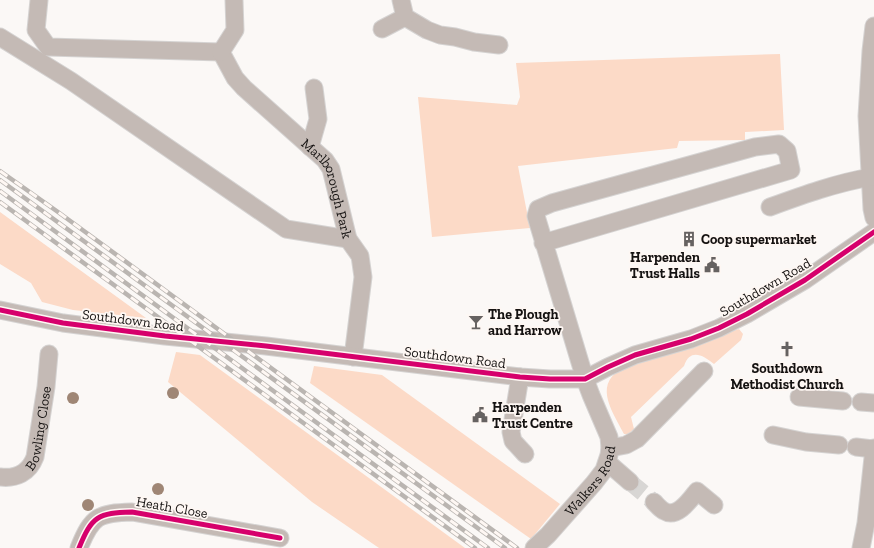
<svg xmlns="http://www.w3.org/2000/svg" width="874" height="548" viewBox="0 0 874 548" font-family="'Zilla Slab',serif">
	<style>
		.green { fill: #fcdac7 }
		.lines { fill: none; stroke-linecap: round; stroke-linejoin: round }
		.minor-tunnel { stroke: #d8d6d4; stroke-width: 17; stroke-dasharray: 17 8; stroke-linecap: butt }
		.minor-casing { stroke: #d5d3d2; stroke-width: 19 }
		.minor { stroke: #c4bab5; stroke-width: 17 }
		.rail-casing { stroke: #bab5b1; stroke-width: 4.5 }
		.rail { stroke: #fef7f3; stroke-width: 3; stroke-dasharray: 9; stroke-linecap: butt }
		.cycleway-casing { stroke: #fef7f3; stroke-width: 8 }
		.cycleway { stroke: #d6006c; stroke-width: 5 }
		.tree { fill: #9f8675 }
		.labels { text-anchor: middle; stroke-width: 3.5; stroke-linejoin: round; paint-order: stroke }
		.street-label { font-size: 14px; fill: #151211; stroke: #fef7f3 }
		.poi-label { font-size: 14px; font-weight: bold; fill: #151211; stroke: #fef7f3; text-anchor: start }
	</style>
	<rect width="100%" height="100%" fill="#fbf8f6"/>
	<g class="green">
		<polygon points="780,54 784,130 745,132 745,140 679,141 677,148 518,166 530,228 432,237 418,97 517,105 520,97 516,63"/>
		<polygon points="0,212 146,318 73,310 42,302 31,283 0,264"/>
		<path d="M 739,329 L 743,334 L 741,340 L 714,364 C 703,355 690,348 684,366 L 631,417 L 634,429 L 628,434 L 624,434 C 614,414 593,386 620,370 Z"/>
		<polygon points="176,352 200,355 465,548 379,548 312,502 168,382"/>
		<polygon points="314,366 382,375 560,504 531,539 310,383"/>
	</g>
	<g class="lines">
		<polyline class="minor-tunnel" points="630,482 654,502"/>
		<defs>
			<g id="minor">
				<polyline points="39,0 36,30 48,47 221,52"/>
				<polyline points="401,0 405,17 427,30 440,35 455,37 474,42 499,45"/>
				<polyline points="874,26 871,51 867,116 872,209 874,218"/>
				<polyline points="382,29 405,17"/>
				<polyline points="0,37 71,81 286,229 348,239"/>
				<path id="s1" d="M 221,52 L 235,78 L 244,88 L 325,160 L 331,169 L 348,239 L 360,256 L 363,277 L 353,357"/>
				<polyline points="221,52 235,30 234,0"/>
				<polyline points="310,147 318,119 314,88"/>
				<path d="M 770,207 C 803,195 836,183 871,177"/>
				<polyline points="0,310 63,323 165,336 266,346 520,377 550,379 585,379 608,367 635,355 691,339 719,328 747,314 805,280 874,232"/>
				<polyline points="520,377 511,432 513,441 525,454"/>
				<polyline points="799,397 843,401"/>
				<polyline points="861,402 874,403"/>
				<polyline points="773,435 806,442 839,445"/>
				<polyline points="856,447 874,449"/>
				<polyline points="610,448 626,445 637,439 704,371"/>
				<polyline points="607,462 630,482"/>
				<path id="s2" d="M 0,477 C 16,479 29,473 35,457 L 46,387 L 49,354"/>
				<path d="M 654,502 C 657,505 660,509 664,511 C 677,519 690,500 697,491 L 714,505"/>
				<path d="M 79,548 C 92,516 98,513 132,512 L 280,538"/>
				<path id="s3" d="M 534,548 L 548,535 L 594,483 L 604,470 L 609,455 L 610,448 L 609,437 L 591,395 L 585,379 L 536,216 L 538,209 L 552,203 L 755,147 L 779,144 L 787,151 L 791,170 L 543,243"/>
				<polyline points="861,548 866,523 874,448"/>
			</g>
		</defs>
		<use href="#minor" class="minor-casing"/>
		<use href="#minor" class="minor"/>
		<defs>
			<g id="rail">
				<polyline points="0,171 58,212 517,548"/>
				<polyline points="0,180 505,548"/>
				<polyline points="0,191 488,548"/>
				<polyline points="0,202 475,548"/>
			</g>
		</defs>
		<use href="#rail" class="rail-casing"/>
		<use href="#rail" class="rail"/>
		<defs>
			<g id="cycleway">
				<polyline points="0,310 63,323 165,336 266,346 520,377 550,379 585,379 608,367 635,355 691,339 719,328 747,314 805,280 874,232"/>
				<path d="M 79,548 C 92,516 98,513 132,512 L 280,538"/>
			</g>
		</defs>
		<use href="#cycleway" class="cycleway-casing"/>
		<use href="#cycleway" class="cycleway"/>
	</g>
	<g class="tree">
		<circle cx="173" cy="393" r="6"/>
		<circle cx="73" cy="398" r="6"/>
		<circle cx="158" cy="489" r="6"/>
		<circle cx="88" cy="505" r="6"/>
	</g>
	<defs>
		<symbol id="building-bare" viewBox="-9 -9 18 18"><path d="M-4-6H4V6H1V3H-1V6H-4ZM-2.5-4.3h1.7v1.8h-1.7ZM.8-4.3h1.7v1.8H.8ZM-2.5-1h1.7V.8h-1.7ZM.8-1h1.7V.8H.8Z" fill="#666261" stroke="#fef7f3" stroke-width="2.5" paint-order="stroke"/></symbol>
		<symbol id="civic-bare" viewBox="-9 -9 18 18"><path d="M-.6-6.5H3V-4.5H.6V-3L4-1V1h2V6H-6V1h2V-1L-.6-3ZM-1.2 2.5V6h2.4V2.5Z" fill="#666261" stroke="#fef7f3" stroke-width="2.5" paint-order="stroke"/></symbol>
		<symbol id="bar-bare" viewBox="-9 -9 18 18"><path d="M-6-5H6L.8 .8V4.5H3.5V6h-7V4.5H-.8V.8Z" fill="#666261" stroke="#fef7f3" stroke-width="2.5" paint-order="stroke"/></symbol>
		<symbol id="church-bare" viewBox="-9 -9 18 18"><path d="M-1.2-6h2.4v3.5h3.3v2.4h-3.3V6h-2.4V-.1h-3.3v-2.4h3.3Z" fill="#666261" stroke="#fef7f3" stroke-width="2.5" paint-order="stroke"/></symbol>
	</defs>
	<g fill-rule="evenodd">
		<use href="#building-bare" x="678" y="228" width="22" height="22"/>
		<use href="#civic-bare" x="701" y="254" width="22" height="22"/>
		<use href="#bar-bare" x="465" y="311" width="22" height="22"/>
		<use href="#church-bare" x="776" y="338" width="22" height="22"/>
		<use href="#civic-bare" x="469" y="404" width="22" height="22"/>
	</g>
	<g class="labels">
		<g class="street-label">
			<text dy="5" stroke="none"><textPath href="#s1" startOffset="178">Marlborough Park</textPath></text>
			<text transform="translate(765 287) rotate(-30)" y="5">Southdown Road</text>
			<text transform="translate(133 320) rotate(7)" y="5">Southdown Road</text>
			<text transform="translate(455 357) rotate(7)" y="5">Southdown Road</text>
			<text dy="5" stroke="none"><textPath href="#s2" startOffset="73">Bowling Close</textPath></text>
			<text dy="5" stroke="none"><textPath href="#s3" startOffset="89">Walkers Road</textPath></text>
			<text transform="translate(172 507) rotate(10)" y="5">Heath Close</text>
		</g>
		<g class="poi-label">
			<text x="701" y="244">Coop supermarket</text>
			<text x="700" y="262" text-anchor="end">Harpenden<tspan x="700" dy="16">Trust Halls</tspan></text>
			<text x="488" y="319">The Plough<tspan x="488" dy="16">and Harrow</tspan></text>
			<text x="787" y="373" text-anchor="middle">Southdown<tspan x="787" dy="16">Methodist Church</tspan></text>
			<text x="492" y="412">Harpenden<tspan x="492" dy="16">Trust Centre</tspan></text>
		</g>
	</g>
</svg>
